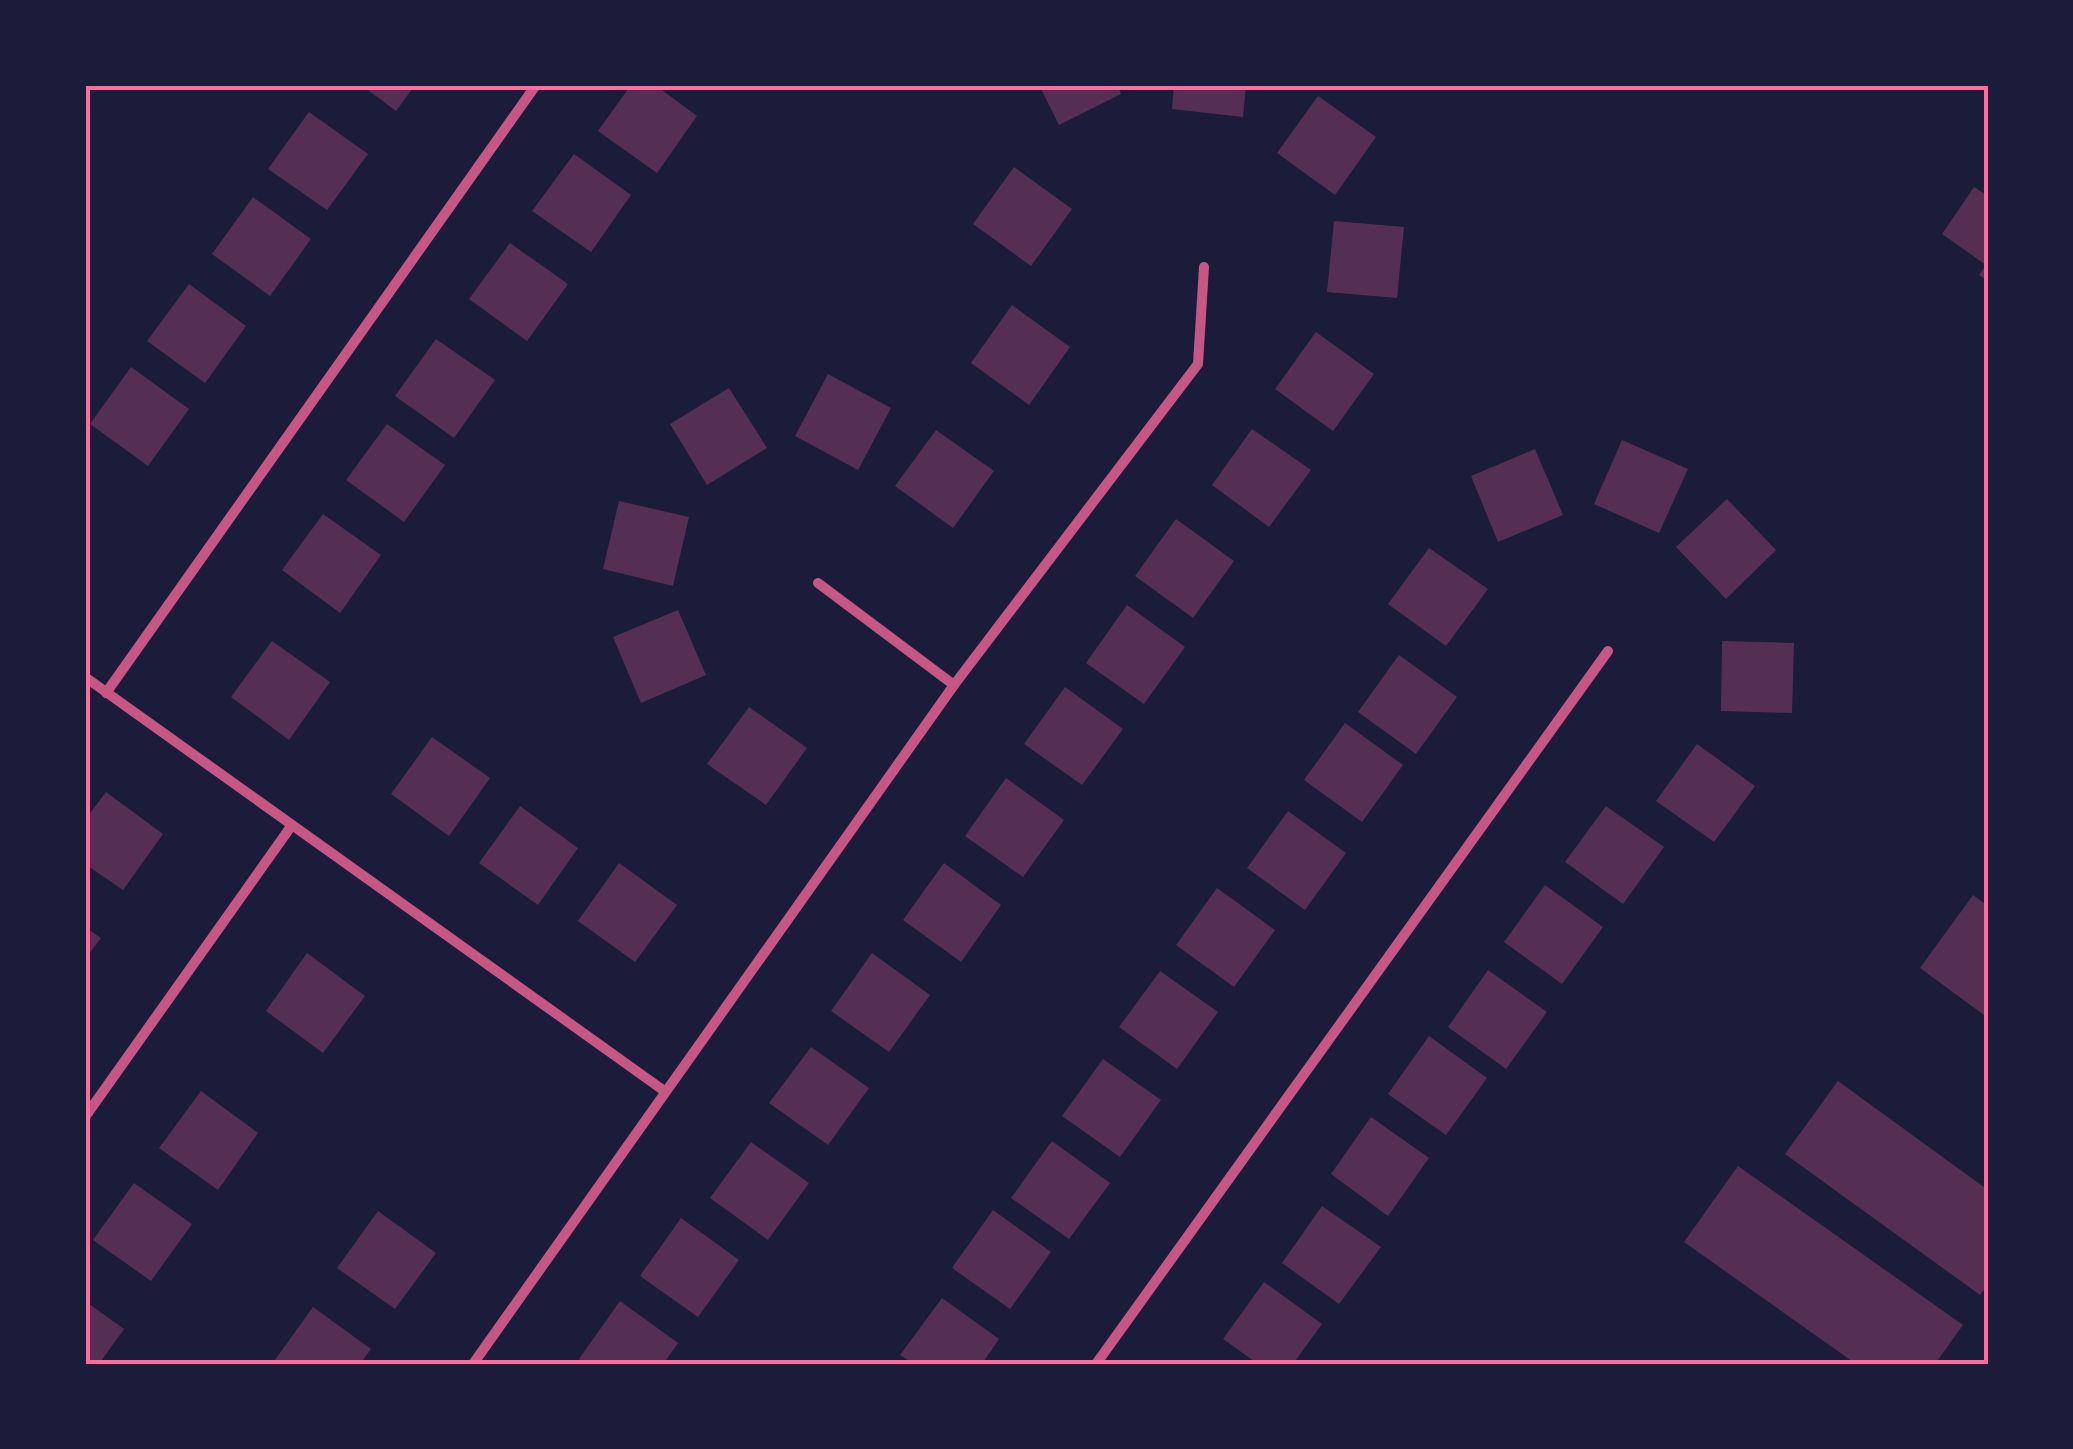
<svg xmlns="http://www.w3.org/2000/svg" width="2073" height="1449" viewBox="0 0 2073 1449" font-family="Commissioner,sans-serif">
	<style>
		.building { fill: #542f53 }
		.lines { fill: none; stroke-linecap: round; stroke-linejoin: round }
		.minor { stroke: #c65784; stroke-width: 10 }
		.neatline { fill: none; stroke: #ff6b9d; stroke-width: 4 }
	</style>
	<rect width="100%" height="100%" fill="#1b1b3a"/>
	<g class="building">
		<polygon points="361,85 415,85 396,111"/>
		<polygon points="631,85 655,85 697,116 657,173 598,131"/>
		<polygon points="1039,85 1117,85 1121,94 1059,125"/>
		<polygon points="1174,85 1246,85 1243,117 1172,109"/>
		<polygon points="1318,96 1376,137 1335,195 1277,153"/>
		<polygon points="309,112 368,154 327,210 268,169"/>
		<polygon points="574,154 631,195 591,252 532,211"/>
		<polygon points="1014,167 1072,209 1031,266 973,224"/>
		<polygon points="1974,187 1988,196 1988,281 1979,275 1986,265 1942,234"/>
		<polygon points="253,197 311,239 270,296 212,254"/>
		<polygon points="1334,221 1404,227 1397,298 1327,292"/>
		<polygon points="510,243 568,284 527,341 469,299"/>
		<polygon points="189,284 246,326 205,383 147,341"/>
		<polygon points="1012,305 1070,347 1029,405 971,363"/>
		<polygon points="1316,332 1374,374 1333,431 1275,389"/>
		<polygon points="436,339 495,380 454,438 395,396"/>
		<polygon points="131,367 189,409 148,466 90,424"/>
		<polygon points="828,374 891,408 858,470 795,436"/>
		<polygon points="729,388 767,448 707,485 670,424"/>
		<polygon points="387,424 445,465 404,522 346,480"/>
		<polygon points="1252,429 1311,470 1269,527 1212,485"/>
		<polygon points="936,430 994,471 953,528 895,486"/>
		<polygon points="1622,440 1688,469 1659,533 1594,504"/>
		<polygon points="1535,449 1563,515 1498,542 1471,476"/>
		<polygon points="1727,499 1776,550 1726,599 1676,547"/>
		<polygon points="619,501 689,517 673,586 603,569"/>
		<polygon points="323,514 381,555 340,613 282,570"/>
		<polygon points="1176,519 1234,561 1193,618 1135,576"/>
		<polygon points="1429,548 1488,589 1446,646 1388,604"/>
		<polygon points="1127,605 1185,647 1144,704 1086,663"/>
		<polygon points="678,610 706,675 641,703 613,637"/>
		<polygon points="272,641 330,682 289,740 231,697"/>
		<polygon points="1722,641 1794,643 1792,713 1721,711"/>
		<polygon points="1399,655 1457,697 1416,754 1358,712"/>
		<polygon points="1065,687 1123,729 1082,785 1024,744"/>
		<polygon points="749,707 807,748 766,805 707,764"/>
		<polygon points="1345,723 1403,765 1362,822 1304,780"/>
		<polygon points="432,737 490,778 449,836 391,794"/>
		<polygon points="1697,744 1755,786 1714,842 1656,801"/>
		<polygon points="1006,778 1064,820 1023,877 965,836"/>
		<polygon points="106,792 163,834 123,890 85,864 85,820"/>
		<polygon points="520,806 578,848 538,905 479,863"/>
		<polygon points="1606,806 1664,847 1623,904 1565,862"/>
		<polygon points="1288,811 1346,853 1305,910 1247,868"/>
		<polygon points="619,863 677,905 635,962 578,921"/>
		<polygon points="944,863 1001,905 961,962 903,920"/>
		<polygon points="1545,885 1603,927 1562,984 1504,942"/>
		<polygon points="1217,888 1275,930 1234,987 1176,945"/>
		<polygon points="1973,895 1988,906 1988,1018 1920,968"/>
		<polygon points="85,927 101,938 85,959"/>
		<polygon points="307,953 365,996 323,1053 266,1011"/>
		<polygon points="872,953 930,995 889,1052 831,1011"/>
		<polygon points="1488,970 1547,1012 1506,1069 1448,1027"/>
		<polygon points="1160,971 1218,1012 1177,1069 1119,1027"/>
		<polygon points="1429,1036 1487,1078 1446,1135 1388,1094"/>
		<polygon points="811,1047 869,1088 828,1145 769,1103"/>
		<polygon points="1103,1059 1161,1100 1120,1157 1062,1116"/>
		<polygon points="1838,1081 1988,1190 1988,1284 1980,1295 1785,1154"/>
		<polygon points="201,1091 258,1133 218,1190 159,1148"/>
		<polygon points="1371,1117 1429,1158 1388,1216 1331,1174"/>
		<polygon points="1052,1141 1110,1183 1069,1239 1011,1198"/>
		<polygon points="751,1142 809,1183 768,1240 710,1198"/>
		<polygon points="1738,1166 1963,1325 1935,1364 1856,1364 1684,1242"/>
		<polygon points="134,1183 192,1224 151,1281 93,1240"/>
		<polygon points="1322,1206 1381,1247 1339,1304 1282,1263"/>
		<polygon points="993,1210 1051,1252 1010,1309 952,1268"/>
		<polygon points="378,1211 436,1253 395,1309 337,1268"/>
		<polygon points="681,1218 739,1260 698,1317 640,1276"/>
		<polygon points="1264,1282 1322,1324 1293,1364 1258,1364 1223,1339"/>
		<polygon points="942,1298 999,1339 982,1364 914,1364 900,1355"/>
		<polygon points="85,1301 124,1329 99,1364 85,1364"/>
		<polygon points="620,1301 678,1343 663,1364 587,1364 579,1359"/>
		<polygon points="313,1307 371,1349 360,1364 272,1364"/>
	</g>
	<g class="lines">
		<g class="minor">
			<polyline points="818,583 954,685"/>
			<polyline points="85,677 663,1090"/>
			<polyline points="106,693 536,85"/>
			<polyline points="85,1117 292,825"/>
			<polyline points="473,1364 954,685 1198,364 1204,267"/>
			<polyline points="1096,1364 1608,651"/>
		</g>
	</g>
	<rect width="2073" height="1449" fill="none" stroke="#1b1b3a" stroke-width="175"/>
	<rect x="88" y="88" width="1898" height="1274" class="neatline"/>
</svg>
